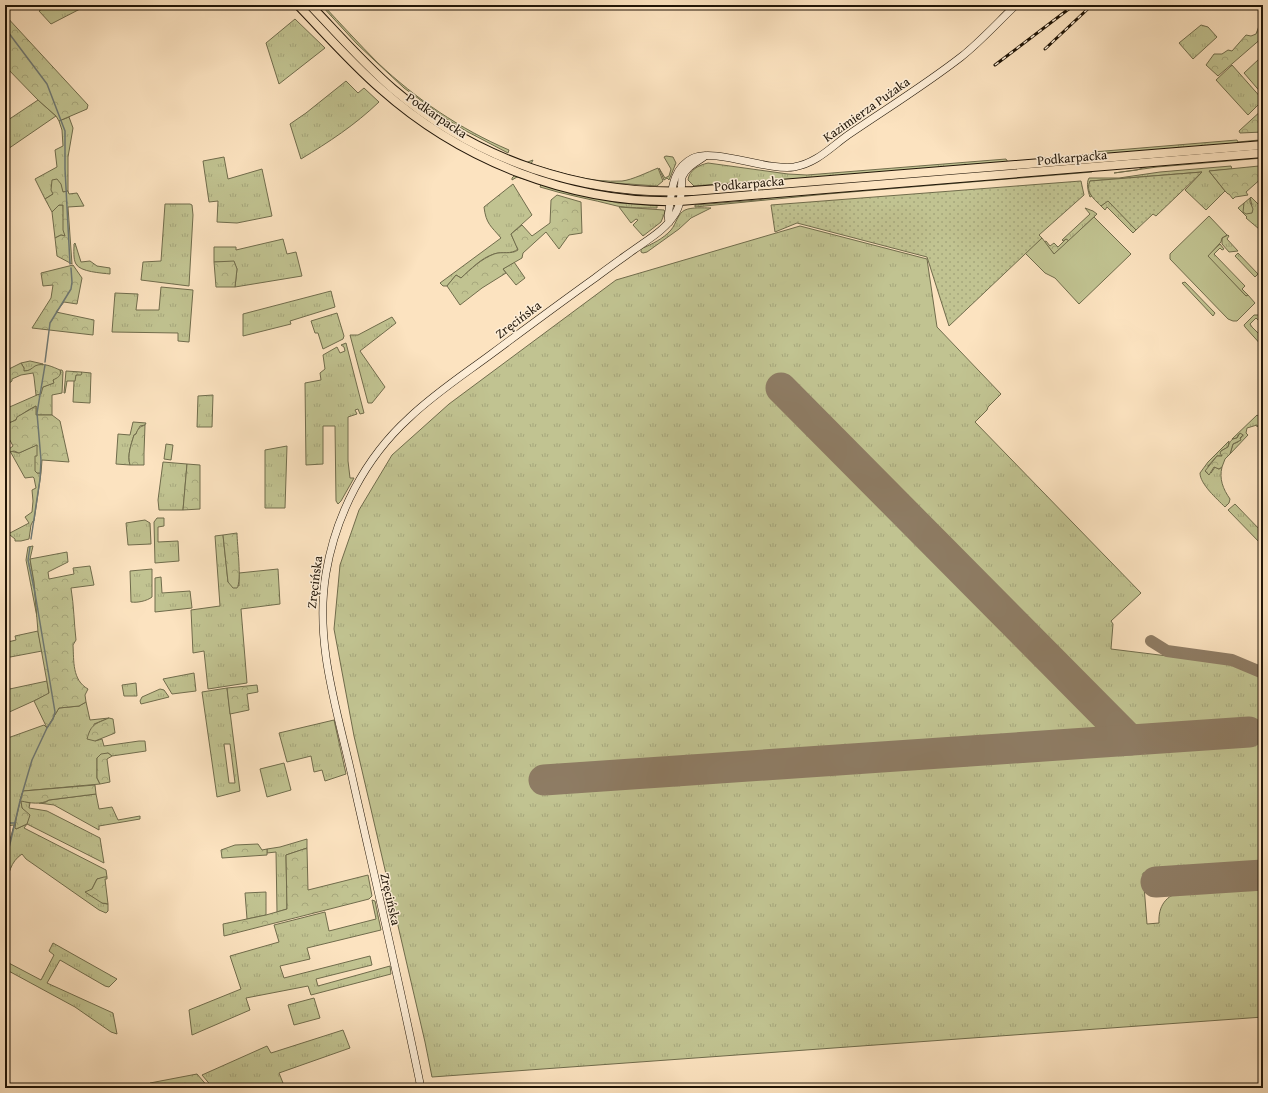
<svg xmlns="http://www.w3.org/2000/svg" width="1268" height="1093" viewBox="0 0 1268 1093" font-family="'Gentium Book Plus',serif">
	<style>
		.grass { fill: url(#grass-tufts); stroke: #706c4c; fill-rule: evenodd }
		.forest { fill: url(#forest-crowns); stroke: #706c4c }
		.park { fill: #c1c391; stroke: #706c4c }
		.garden { fill: url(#garden-dots); stroke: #706c4c }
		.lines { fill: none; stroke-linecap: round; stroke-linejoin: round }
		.stream { stroke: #6f7974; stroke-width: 1.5 }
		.taxiway { stroke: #8e7c64; stroke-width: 12 }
		.runway { stroke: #8e7c64; stroke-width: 31 }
		.secondary-casing { stroke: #201507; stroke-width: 8 }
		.primary-casing { stroke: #201507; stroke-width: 10 }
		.secondary { stroke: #fdedd6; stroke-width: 7 }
		.primary { stroke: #fce3c0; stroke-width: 8 }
		.rail-casing { stroke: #201507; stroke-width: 3 }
		.rail { stroke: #fdedd6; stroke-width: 1.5; stroke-dasharray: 4.5; stroke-linecap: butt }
		.labels { text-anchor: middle; stroke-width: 3; stroke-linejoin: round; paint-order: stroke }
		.street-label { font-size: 13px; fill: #201507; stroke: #fdedd6 }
	</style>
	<defs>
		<pattern id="grass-tufts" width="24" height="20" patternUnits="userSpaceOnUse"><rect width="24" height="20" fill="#c1c391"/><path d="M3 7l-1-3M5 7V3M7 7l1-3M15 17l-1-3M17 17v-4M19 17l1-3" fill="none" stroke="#a6a77c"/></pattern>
		<pattern id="forest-crowns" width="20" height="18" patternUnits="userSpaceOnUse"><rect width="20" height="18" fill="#c1c391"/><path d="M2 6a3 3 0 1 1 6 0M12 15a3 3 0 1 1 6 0" fill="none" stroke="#a6a77c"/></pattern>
		<pattern id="garden-dots" width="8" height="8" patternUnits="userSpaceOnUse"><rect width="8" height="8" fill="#c1c391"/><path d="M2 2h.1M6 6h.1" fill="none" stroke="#a6a77c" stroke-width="1.8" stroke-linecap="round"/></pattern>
	</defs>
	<rect width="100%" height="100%" fill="#fce3c0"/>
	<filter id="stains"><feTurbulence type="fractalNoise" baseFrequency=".005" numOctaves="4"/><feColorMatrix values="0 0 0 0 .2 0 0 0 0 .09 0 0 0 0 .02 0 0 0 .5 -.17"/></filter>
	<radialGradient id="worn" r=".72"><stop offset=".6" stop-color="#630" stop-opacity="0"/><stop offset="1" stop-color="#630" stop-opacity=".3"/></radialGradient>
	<g class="grass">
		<polygon points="48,5 78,5 80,9 51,24 39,11"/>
		<polygon points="302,5 306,5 362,64 386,87 503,161 520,168 561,181 598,189 569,185 519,170 464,145 406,106 367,72"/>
		<path d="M 321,5 L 323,5 C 341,24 359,44 378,63 C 416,99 460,129 509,150 L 508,153 L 466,131 L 445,118 L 404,88 L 357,44 Z"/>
		<polygon points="295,19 325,48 279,84 266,43"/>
		<polygon points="1201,25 1208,27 1217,37 1193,59 1179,43"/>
		<polygon points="1232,65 1263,100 1248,115 1216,80"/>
		<path d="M 346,81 L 358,93 L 364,88 L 379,102 C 355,125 329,142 301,159 L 290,124 L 306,113 Z"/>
		<polygon points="38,100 56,116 5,151 5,122"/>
		<polygon points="69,117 73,128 68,157 68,191 53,194 45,199 35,179 57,167 55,150 63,146 62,130 59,121"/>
		<polygon points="1237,140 1238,142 1259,140 1254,142 1093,156 1093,152"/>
		<polygon points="666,156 673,157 676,163 669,180 667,178 664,180 659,168 665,178 669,176 671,169 664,157"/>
		<polygon points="1263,156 1263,158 1157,167 1114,173 1137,170 1148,166"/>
		<polygon points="224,157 228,179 262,169 272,216 237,223 217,222 218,201 209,202 203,161"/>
		<path d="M 1006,159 L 1008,162 L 782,181 L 756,181 L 694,186 L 688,180 C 689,170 699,165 708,163 L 788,174 L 807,175 Z"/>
		<path d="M 533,160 L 531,164 C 561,173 591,183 622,181 C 632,180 648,172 658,168 L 663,181 L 657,186 L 586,181 L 525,163 Z"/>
		<polygon points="1091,162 1091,164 754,191 787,186"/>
		<path d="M 1231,166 L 1232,169 L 1209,171 L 1225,191 L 1206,210 L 1185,190 L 1202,172 L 1090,181 L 1090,194 L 1092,196 L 1090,197 C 1088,191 1086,183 1089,178 L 1119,178 L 1160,172 Z"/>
		<polygon points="1091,170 1092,172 827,194 695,207 695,205 758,200 785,195"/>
		<path d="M 514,176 L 518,176 L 618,203 L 657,205 L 657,208 C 647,208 626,208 617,206 C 591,199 565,195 540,187 L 541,184 L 517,177 L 512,180 L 512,178 Z"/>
		<path d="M 513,184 L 532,215 L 511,234 L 518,249 C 511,255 503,251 494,254 C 481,258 471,269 461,278 L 456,275 L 447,286 L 443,286 L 440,283 L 501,238 C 491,226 486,224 484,207 Z"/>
		<polygon points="1251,197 1263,209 1263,234 1261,234 1259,229 1246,218 1247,217 1238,208 1244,203 1244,206 1252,205 1250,198"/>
		<polygon points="1108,200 1136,230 1133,233 1107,207 1105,210 1101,206"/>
		<polygon points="165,204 190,204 192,205 193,215 189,286 141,280 143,262 161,261"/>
		<polygon points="59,205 63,205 65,237 61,235 55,238 52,212"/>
		<polygon points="619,207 664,210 665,212 661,222 643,236 633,225 638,220 636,219 631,223"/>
		<path d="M 711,208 L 691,218 L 679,229 L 647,252 L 643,253 L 641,252 L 641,249 C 652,244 663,239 671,230 C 676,224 678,213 685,210 C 692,207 703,208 711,208 Z"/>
		<polygon points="1085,208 1093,211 1097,214 1069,241 1066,239 1063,241 1062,240 1090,214"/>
		<path d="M 800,226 L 927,259 L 937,327 L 1001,394 L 988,407 L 987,410 L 975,422 L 1141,593 L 1111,621 L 1113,624 L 1111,649 L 1224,663 L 1240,667 L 1263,678 L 1263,865 L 1143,873 L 1147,924 L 1159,923 C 1158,906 1166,895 1183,891 L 1263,886 L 1263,1017 L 432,1077 L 425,1042 L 354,736 L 334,629 L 340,565 L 359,510 L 392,455 L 449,404 L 616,280 Z"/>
		<polygon points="1228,235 1229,236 1227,239 1238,251 1229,252 1222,244 1222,238"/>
		<polygon points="283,239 287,254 296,252 302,276 235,287 237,269 234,262 214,262 214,247 236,247 236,250"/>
		<polygon points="1220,244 1224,249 1222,250 1220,248 1214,254 1245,286 1242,289 1248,295 1246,296 1207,256"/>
		<polygon points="1238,253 1258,274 1255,277 1235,256"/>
		<polygon points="514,262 525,278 516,285 503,269"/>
		<polygon points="161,287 193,290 189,342 178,341 178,333 112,332 115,293 138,294 136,310 159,310"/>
		<polygon points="331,291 335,307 290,321 291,324 243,336 243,314"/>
		<polygon points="337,313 344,336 343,339 323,349 318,333 315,333 311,321"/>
		<polygon points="1254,315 1258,315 1262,318 1259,321 1256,318 1250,324 1252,327 1263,338 1263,347 1245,327 1244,325"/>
		<polygon points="392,317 396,323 360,351 385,387 372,403 368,403 350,335 358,335"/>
		<polygon points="346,343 364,413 360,414 358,409 355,410 357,414 348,417 348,461 350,478 354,478 341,501 338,504 336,501 335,426 323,426 323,464 306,465 305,383 321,380 320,373 325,369 323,355 337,347 340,353 345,351 344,347 341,345"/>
		<path d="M 30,361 L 43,364 C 36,366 30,372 23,371 L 24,368 L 21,363 Z"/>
		<path d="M 60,370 L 62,370 L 63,372 L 62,393 L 52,395 L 52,415 L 36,415 L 36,406 C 32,408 28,410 24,413 C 16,418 15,423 5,423 L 5,409 L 37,395 L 43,387 L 53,383 L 53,380 L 61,373 Z"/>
		<polygon points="81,372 91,373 90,403 73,402 74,381 76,375 82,373"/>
		<polygon points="213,395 212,427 197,427 198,396"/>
		<polygon points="1257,415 1261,418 1261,422 1257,427 1257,425 1247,428 1246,433 1248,435 1230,454 1233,444 1238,442 1243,435 1238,435 1237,438 1232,439"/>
		<path d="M 133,422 L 146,423 L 145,425 L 140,426 L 136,434 L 134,435 C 131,445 127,455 130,465 L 116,464 L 118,434 L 130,435 Z"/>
		<path d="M 1229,441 L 1228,447 L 1221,451 L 1222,456 L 1217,456 L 1208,466 L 1211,473 L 1215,467 L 1219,469 L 1222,467 C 1219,479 1223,489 1230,499 L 1229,503 L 1225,507 C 1217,499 1200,484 1200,473 L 1208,462 Z"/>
		<polygon points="38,444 37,473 41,473 34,521 33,521 31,525 29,539 21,541 15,541 15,539 5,531 5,521 10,533 29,523 25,517 32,512 33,501 32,490 36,488 34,478 33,477 25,478 10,451 19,453"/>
		<polygon points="287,446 285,508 265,508 265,450"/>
		<polygon points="163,462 187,464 183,510 159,510 158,500"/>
		<polygon points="1235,504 1263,533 1263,546 1228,510"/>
		<polygon points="157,518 164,518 164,526 158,527 158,542 178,541 179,561 155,563 154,522"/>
		<polygon points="145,520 150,523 151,544 128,545 126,523"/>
		<polygon points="223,535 228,582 239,586 239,573 278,569 280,604 241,609 247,683 208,689 204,651 193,653 191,610 220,606 215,536"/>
		<polygon points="33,546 30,559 34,582 37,617 26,560 28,547"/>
		<path d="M 152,569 L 152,597 C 147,601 137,603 131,602 L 130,571 Z"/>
		<polygon points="161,577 162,593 190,591 192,608 155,612 155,578"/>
		<polygon points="38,631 42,651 5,658 5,649 9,648 8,642 16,640 15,636"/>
		<polygon points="194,673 196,691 172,694 163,679"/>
		<polygon points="47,681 49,694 5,714 5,690"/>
		<polygon points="136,683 137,696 124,696 122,685"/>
		<path d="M 227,688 L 240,791 L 217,797 L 202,692 ZM 224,744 L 230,744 L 235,783 L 229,783 Z"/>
		<polygon points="160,689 164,690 169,697 141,704 140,701 142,697"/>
		<path d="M 86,702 L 90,720 L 109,718 L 94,724 L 95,741 L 102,739 L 104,746 L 139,741 L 145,741 L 146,751 L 112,756 L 108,753 L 97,758 L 97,778 L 100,784 L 23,791 L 20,800 L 30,803 L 29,808 L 47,811 L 100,838 L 104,863 L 27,824 L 24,828 L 106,870 L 107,877 L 97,879 L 92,889 L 102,903 L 108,904 L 108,911 L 106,913 L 99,910 L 26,859 L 22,854 C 10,862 9,874 5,887 L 5,858 L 14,825 L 5,826 L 5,739 L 44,725 L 47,728 L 59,708 L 79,706 ZM 20,803 L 22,808 L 25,812 L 27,824 L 16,829 L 15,823 Z"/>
		<polygon points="334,720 346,774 325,781 322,770 314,772 311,756 287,762 279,733"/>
		<polygon points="284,763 291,790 267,797 260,769"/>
		<polygon points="96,794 99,809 112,807 118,820 140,816 140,819 99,826 99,830 54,805 39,803 46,802 49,800"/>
		<polygon points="307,839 307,848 286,855 287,909 277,912 276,852 267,853 267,849 280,847"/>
		<polygon points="266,892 266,915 247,919 245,893"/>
		<polygon points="372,900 375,901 381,930 307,948 310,959 280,966 284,978 370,956 372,965 316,979 318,986 390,966 391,974 311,995 308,986 246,998 250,1010 192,1035 189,1010 241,989 230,956 279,942 274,925 325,912 329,931 376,919"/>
		<polygon points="53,943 117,979 109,987 105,986 60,960 47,983 113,1013 117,1034 111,1032 75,1007 5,969 5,961 41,980 54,955 49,951"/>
		<polygon points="314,998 320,1018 294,1025 288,1005"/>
		<polygon points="343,1030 350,1048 279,1073 285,1088 213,1088 202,1075 267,1046 271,1053"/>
	</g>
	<g class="forest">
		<polygon points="5,15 88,105 87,109 59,121 56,116 38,100 5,66"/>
		<polygon points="1259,26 1263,26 1263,37 1218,76 1206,65 1214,54 1222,54 1228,50 1232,51 1246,35 1251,36 1256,34"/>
		<polygon points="1263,109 1263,132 1240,133 1239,131"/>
		<polygon points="1259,166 1263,177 1246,192 1248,195 1235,197 1233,199 1229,194 1228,194 1225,191 1209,171"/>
		<polygon points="57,179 61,184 63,192 68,191 69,194 77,193 84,206 68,207 72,264 57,256 55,238 61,235 65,236 63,230 63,205 59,205 52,212 45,199 53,194 51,190 52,180"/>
		<path d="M 557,195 L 581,202 L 582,233 L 569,235 L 559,249 L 546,232 L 523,253 L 522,258 L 503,269 L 506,273 L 482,288 L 460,305 L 447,286 L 456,275 L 461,278 C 471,269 481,259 494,254 C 502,251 511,255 518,250 L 511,234 L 522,225 L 532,236 L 550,223 L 551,200 Z"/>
		<polygon points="1250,198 1250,202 1253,209 1252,213 1246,214 1243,212 1244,203"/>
		<polygon points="1066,239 1069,241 1054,254 1044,242 1046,241 1050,246 1054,243 1058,247"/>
		<path d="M 75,243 L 81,262 L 90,261 L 97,266 L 110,268 L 110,274 C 102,273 80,272 76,264 C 73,259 74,250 74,244 Z"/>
		<polygon points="234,261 237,269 235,287 216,287 214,262"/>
		<polygon points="73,265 82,278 77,304 64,302 56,312 94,320 93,335 32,328 51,298 53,285 43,286 41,273"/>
		<polygon points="1185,282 1215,313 1213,316 1182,283"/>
		<path d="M 21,363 L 24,368 L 24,371 C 29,371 31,369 35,366 C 43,362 53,367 60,370 C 62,376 57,378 53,380 L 54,383 L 43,387 L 41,394 L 36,395 L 34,377 L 33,373 L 21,375 L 12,379 L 12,381 L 8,384 L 5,380 L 5,371 Z"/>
		<polygon points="66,371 81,372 82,373 81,375 76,375 75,381 67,381 65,393 64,393"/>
		<polygon points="36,406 36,415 52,415 60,421 69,462 42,460 41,473 37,473 35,471 35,456 37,456 37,445 19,453 14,451 5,453 5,452 13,446 5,431 5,423 9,423 16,420 17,417"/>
		<path d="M 145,425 L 144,453 L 144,465 L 130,465 C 127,455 131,445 134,435 L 136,434 C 138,428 140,427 145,425 Z"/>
		<path d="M 1240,433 L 1243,435 L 1240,438 L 1241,440 L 1233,444 L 1230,454 L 1225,459 L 1222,467 L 1219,469 L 1214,467 L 1209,475 L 1205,471 L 1217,456 L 1222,456 L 1220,453 L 1221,451 L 1228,447 C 1230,441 1231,439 1237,438 Z"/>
		<polygon points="187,464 200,465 200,509 183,510"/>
		<path d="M 237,533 C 237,544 242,581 237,588 L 233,588 L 228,582 L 223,535 Z"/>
		<path d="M 67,552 L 68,562 L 48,572 L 49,579 L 74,574 L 73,568 L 90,566 L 94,585 L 71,588 C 74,606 74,623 76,640 L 73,645 C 74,661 72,680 88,689 L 85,695 L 86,702 L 79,706 L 59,708 L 47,728 L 34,701 L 49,693 L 38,632 L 34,582 L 30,559 Z"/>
		<polygon points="257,685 258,692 247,694 249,710 230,714 227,688"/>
		<path d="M 109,718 L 113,719 L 115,733 L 95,741 L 87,739 C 91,724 95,724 109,718 Z"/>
		<polygon points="108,753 112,756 107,759 110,782 100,784 97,778 97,758 101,754"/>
		<path d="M 95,785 L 96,794 L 49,800 C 41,805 30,803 21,801 L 22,808 L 30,815 L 27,824 L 16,829 L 15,828 C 16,815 20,803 23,791 Z"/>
		<polygon points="258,844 262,850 267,849 267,855 222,858 221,850 235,845"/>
		<polygon points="307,848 308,890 368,875 372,896 369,899 224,936 223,924 266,915 287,909 286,855"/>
		<polygon points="104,877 107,877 107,879 105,879 108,904 102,903 85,892 92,889 97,879"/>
		<polygon points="197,1074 209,1088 150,1088 150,1083"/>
	</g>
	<g class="park">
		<polygon points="1259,59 1263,63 1263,95 1244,73"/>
		<polygon points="1209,216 1227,235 1222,238 1221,242 1208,256 1246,296 1248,295 1255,303 1237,321 1233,321 1228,319 1170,259 1170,254"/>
		<polygon points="1094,217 1131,254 1079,304 1055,278 1045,273 1025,253 1042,238 1054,254"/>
		<polygon points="166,444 173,445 171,460 164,459"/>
	</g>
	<g class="garden">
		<path d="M 1202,172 L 1156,216 L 1153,214 L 1136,230 L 1108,201 L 1101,206 C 1094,199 1085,192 1090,181 Z"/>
		<polygon points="1081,181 1084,195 1039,235 1042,238 949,326 927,257 797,223 775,232 771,205"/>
	</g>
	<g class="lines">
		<g class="stream">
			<polyline points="5,28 47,84 65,131 65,169 70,264"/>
			<polyline points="45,362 50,323 71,289 72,282 71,268"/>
			<polyline points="31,539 40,479 41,460 37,413 45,365"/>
			<polyline points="5,823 15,823"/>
			<polyline points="5,865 20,801 32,760 47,728 53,719 55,712 35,593 28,560 30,547"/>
		</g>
		<polyline class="taxiway" points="1151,641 1167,651 1232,660 1263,673"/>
		<g class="runway">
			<polyline points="781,388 1130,740"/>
			<polyline points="544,780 1249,732"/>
			<polyline points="1156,882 1263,875"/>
		</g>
		<defs>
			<g id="secondary">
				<path d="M 669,222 L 668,216 C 672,195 670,169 693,158 C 715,148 767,171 794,167 C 817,163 831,147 848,135 C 886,109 925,85 961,57 C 980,42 998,22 1016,5"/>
				<path d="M 421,1088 C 400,985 376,883 353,781 C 338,712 314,644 326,573 C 336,514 365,458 409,418 C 434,394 463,375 490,355 C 525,329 560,303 595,278 C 608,268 621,259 635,249 C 649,239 666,229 675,214 C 682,203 681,189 682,177 C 687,166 696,163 705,156"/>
			</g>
			<g id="primary">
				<path d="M 298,5 C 325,33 351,63 381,89 C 462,161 571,204 680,201 L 1263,153"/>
				<path d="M 310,5 C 337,33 363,63 393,89 C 477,161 583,196 693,191 L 1263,145"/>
			</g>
		</defs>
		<use href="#secondary" class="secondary-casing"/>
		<use href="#primary" class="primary-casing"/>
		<use href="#secondary" class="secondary"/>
		<use href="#primary" class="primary"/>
		<defs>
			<g id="rail">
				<polyline points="1045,49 1092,5"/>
				<polyline points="995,65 1074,5"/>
			</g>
		</defs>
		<use href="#rail" class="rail-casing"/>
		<use href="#rail" class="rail"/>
	</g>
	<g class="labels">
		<g class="street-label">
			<text transform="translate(866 109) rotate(-35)" y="5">Kazimierza Pużaka</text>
			<text transform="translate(437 115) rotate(34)" y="5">Podkarpacka</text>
			<text transform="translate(1072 157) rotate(-5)" y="5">Podkarpacka</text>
			<text transform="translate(749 183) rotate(-5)" y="5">Podkarpacka</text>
			<text transform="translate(518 319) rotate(-37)" y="5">Zręcińska</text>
			<text transform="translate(314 582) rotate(-83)" y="5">Zręcińska</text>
			<text transform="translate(391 899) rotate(77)" y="5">Zręcińska</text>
		</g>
	</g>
	<rect width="1268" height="1093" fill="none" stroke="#fce3c0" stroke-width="20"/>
	<rect x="6" y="6" width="1256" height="1081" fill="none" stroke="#201507" stroke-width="2"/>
	<rect x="10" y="10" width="1248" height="1073" fill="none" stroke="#201507"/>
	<rect width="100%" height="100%" filter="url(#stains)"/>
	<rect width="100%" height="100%" fill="url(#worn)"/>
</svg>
